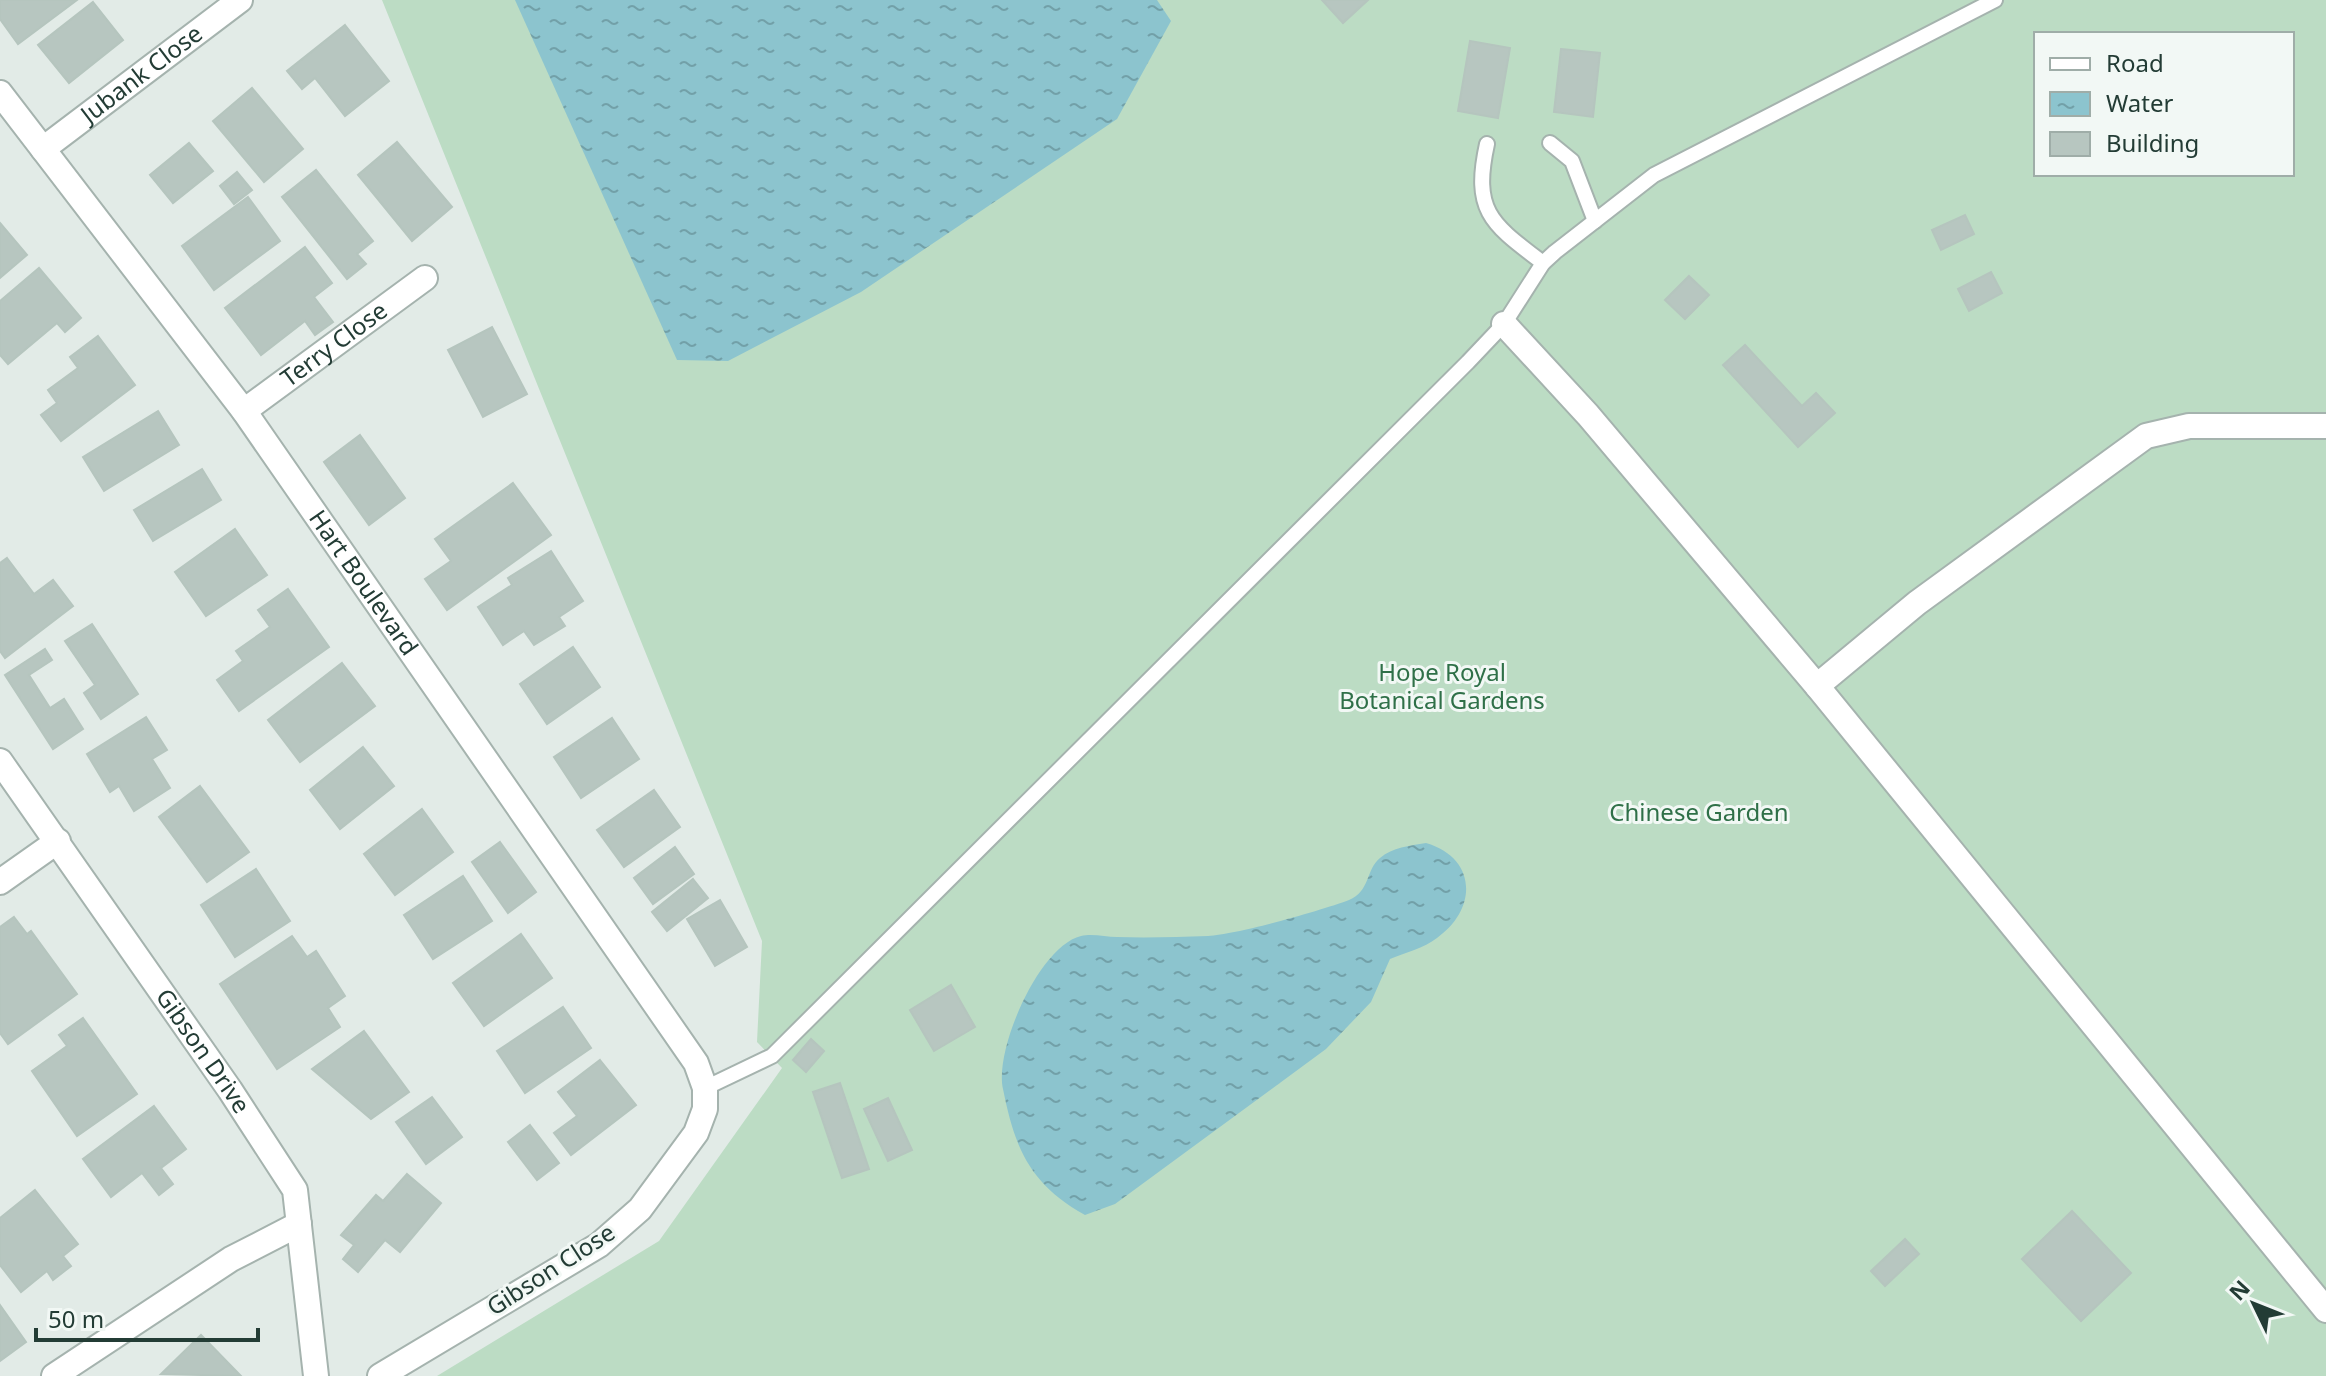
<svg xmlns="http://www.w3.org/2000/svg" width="2326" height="1376" viewBox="0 0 2326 1376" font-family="'Noto Sans',sans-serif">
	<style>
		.garden { fill: #bcdcc4; fill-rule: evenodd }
		.water { fill: url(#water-ripples) }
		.building { fill: #b7c6c0; stroke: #b5c5be; stroke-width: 2 }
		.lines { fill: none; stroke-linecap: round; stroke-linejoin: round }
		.lane-casing { stroke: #a5b3ae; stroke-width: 18 }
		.street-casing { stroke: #a5b3ae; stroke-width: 28 }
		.lane { stroke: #fff; stroke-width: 14 }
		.street { stroke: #fff; stroke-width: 24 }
		.labels { text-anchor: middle; stroke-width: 6; stroke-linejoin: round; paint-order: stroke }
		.street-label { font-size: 24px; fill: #233c35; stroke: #f2f8f5 }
		.park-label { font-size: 24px; fill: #2f7048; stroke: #f2f8f5 }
	</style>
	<defs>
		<pattern id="water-ripples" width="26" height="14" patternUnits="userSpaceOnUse" patternTransform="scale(2)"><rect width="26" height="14" fill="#8cc4ce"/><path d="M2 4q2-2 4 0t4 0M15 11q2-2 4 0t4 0" fill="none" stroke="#72a0a8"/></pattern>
	</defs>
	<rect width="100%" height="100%" fill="#e2ebe7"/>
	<path class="garden" d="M 382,0 L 2326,0 L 2326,1376 L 437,1376 L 659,1241 L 782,1068 L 757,1042 L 762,941 ZM 2036,34 L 2292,34 L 2292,174 L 2036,174 Z"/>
	<g class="water">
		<polygon points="515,0 1157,0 1171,21 1117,119 861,292 728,361 677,360"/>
		<path d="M 1426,843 C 1477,858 1478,909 1437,938 C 1424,948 1405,953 1390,959 L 1371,1002 L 1326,1049 L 1115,1204 L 1085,1215 C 1030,1184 1015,1149 1003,1089 C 994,1050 1039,946 1081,936 C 1092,933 1106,937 1117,937 C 1147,938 1178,937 1208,936 C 1238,934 1320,911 1349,900 C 1370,892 1366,869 1380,858 C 1393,847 1409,846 1426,843 Z"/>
	</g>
	<g class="building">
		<polygon points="0,0 77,0 18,44 0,19"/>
		<polygon points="1322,0 1368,0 1343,23"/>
		<polygon points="93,2 123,40 69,83 38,45"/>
		<polygon points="345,25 389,81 345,116 315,78 302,89 287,71"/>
		<polygon points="1470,41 1510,48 1498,118 1458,111"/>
		<polygon points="1561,49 1600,53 1593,117 1554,112"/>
		<polygon points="252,88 303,149 264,182 213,121"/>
		<polygon points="397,142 452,207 412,241 358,175"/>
		<polygon points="189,143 213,171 173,203 150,175"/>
		<polygon points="316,170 373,241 357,254 366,264 347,279 282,197"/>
		<polygon points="237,172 252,190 234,204 220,186"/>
		<polygon points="248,197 280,241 214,290 182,246"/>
		<polygon points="1965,215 1974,234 1941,250 1932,230"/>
		<polygon points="0,223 27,255 0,278"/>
		<polygon points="305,247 332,283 314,297 333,322 315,335 305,321 261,355 225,308"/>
		<polygon points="39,268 81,318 65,332 57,323 8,364 0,355 0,301"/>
		<polygon points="1991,272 2002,293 1969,311 1958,289"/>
		<polygon points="1689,276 1709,295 1685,319 1665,300"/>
		<polygon points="492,327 527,394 483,417 448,350"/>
		<polygon points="98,336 135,385 61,441 41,415 57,403 48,390 78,368 70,357"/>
		<polygon points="1745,345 1802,406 1816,393 1835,413 1798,447 1723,365"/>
		<polygon points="158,411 179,445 104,491 83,457"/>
		<polygon points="360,435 405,498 369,525 324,462"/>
		<polygon points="202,469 221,500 153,541 134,510"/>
		<polygon points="513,483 551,535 447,610 425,579 451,561 435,539"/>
		<polygon points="235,529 267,575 206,616 175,572"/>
		<polygon points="551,551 583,601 559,617 565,626 534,645 524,631 503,645 478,607 512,585 508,578"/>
		<polygon points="7,558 34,594 53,580 73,606 5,658 0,651 0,563"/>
		<polygon points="288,589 329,647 239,711 217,680 243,661 236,651 270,627 258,610"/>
		<polygon points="92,624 138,694 101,719 84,693 95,685 65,641"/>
		<polygon points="573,647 600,687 547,724 520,684"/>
		<polygon points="45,649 52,660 29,675 50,708 64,699 83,729 53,749 5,675"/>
		<polygon points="342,663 375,706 300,762 268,720"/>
		<polygon points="146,717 167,750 152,759 170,788 134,811 119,786 110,792 87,754"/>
		<polygon points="612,718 639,759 581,798 554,757"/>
		<polygon points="363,747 394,786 340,829 310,790"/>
		<polygon points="200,786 249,852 207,882 159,817"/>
		<polygon points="654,790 680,827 624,867 597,830"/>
		<polygon points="422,809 453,852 395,895 364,854"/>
		<polygon points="500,842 536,892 508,913 472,862"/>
		<polygon points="675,847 694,874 653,904 634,878"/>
		<polygon points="256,869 290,921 235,957 201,905"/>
		<polygon points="463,876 492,921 433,959 404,915"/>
		<polygon points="693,879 708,898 667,931 652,912"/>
		<polygon points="720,900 747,947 715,966 687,919"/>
		<polygon points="14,917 27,934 31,931 77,994 8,1044 0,1033 0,927"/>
		<polygon points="521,934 552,978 484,1026 453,983"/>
		<polygon points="292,936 307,957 316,951 345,996 328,1008 340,1027 277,1069 220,984"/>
		<polygon points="951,985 975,1027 934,1051 910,1010"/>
		<polygon points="563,1007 591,1048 525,1093 497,1051"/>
		<polygon points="83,1018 137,1094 77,1136 32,1071 67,1046 59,1035"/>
		<polygon points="364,1031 409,1092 371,1119 312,1069"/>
		<polygon points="811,1039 824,1051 806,1072 793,1060"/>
		<polygon points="600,1060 636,1105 571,1155 554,1133 577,1116 558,1092"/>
		<polygon points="840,1083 869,1169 842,1178 813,1092"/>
		<polygon points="432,1097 462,1137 426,1164 396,1122"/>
		<polygon points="888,1098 912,1150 888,1161 864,1109"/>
		<polygon points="154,1106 186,1149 161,1168 173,1184 159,1195 142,1173 111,1197 83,1159"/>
		<polygon points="530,1125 559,1163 537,1180 508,1142"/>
		<polygon points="407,1174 441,1203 400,1252 385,1240 358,1272 343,1259 354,1245 341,1235 376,1195 383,1201"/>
		<polygon points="35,1190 78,1244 63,1256 71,1266 53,1280 47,1271 21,1292 0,1265 0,1218"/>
		<polygon points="2072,1211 2131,1273 2081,1321 2022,1259"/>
		<polygon points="1905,1239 1919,1254 1885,1286 1871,1271"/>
		<polygon points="0,1305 26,1342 0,1361"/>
		<polygon points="201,1335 241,1376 161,1374"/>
	</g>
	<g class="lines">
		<defs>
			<g id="lane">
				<polyline points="1550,143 1572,161 1595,221"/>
				<path d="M 1487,144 C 1472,212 1492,224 1543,263"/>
				<polyline points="705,1088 772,1056 1468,362 1504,324 1543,263 1555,252 1654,175 1995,0"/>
			</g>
			<g id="street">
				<path id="s1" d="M 0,93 L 244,411 L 696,1063 L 705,1088 L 705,1109 L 696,1133 L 640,1209 L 599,1245 L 380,1376"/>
				<path id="s2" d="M 43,149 L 240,0"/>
				<polyline points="1504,324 1588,415 1817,686 2326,1310"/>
				<path id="s3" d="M 244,411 L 425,278"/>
				<polyline points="1817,686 1917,603 2146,436 2189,426 2326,426"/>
				<path id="s4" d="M 0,761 L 230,1090 L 295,1190 L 316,1376"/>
				<polyline points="0,882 58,841"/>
				<polyline points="54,1376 231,1259 299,1224"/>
			</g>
		</defs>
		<use href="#lane" class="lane-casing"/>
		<use href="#street" class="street-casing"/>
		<use href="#lane" class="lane"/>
		<use href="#street" class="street"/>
	</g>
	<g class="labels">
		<g class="street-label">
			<text dy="8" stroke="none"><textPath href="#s2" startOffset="124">Jubank Close</textPath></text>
			<text dy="8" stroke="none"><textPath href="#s3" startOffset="112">Terry Close</textPath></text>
			<text dy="8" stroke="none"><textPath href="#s1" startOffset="610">Hart Boulevard</textPath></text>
			<text dy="8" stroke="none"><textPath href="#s4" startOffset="354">Gibson Drive</textPath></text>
			<text transform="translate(551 1270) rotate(-33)" y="8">Gibson Close</text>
		</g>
		<g class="park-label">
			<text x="1442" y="681">Hope Royal<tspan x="1442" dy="28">Botanical Gardens</tspan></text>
			<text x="1699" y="821">Chinese Garden</text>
		</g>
	</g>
	<rect x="2034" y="32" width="260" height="144" fill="#f2f8f5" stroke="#9fada8" stroke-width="2"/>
	<rect x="2050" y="58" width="40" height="12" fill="#ffffff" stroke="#9fada8" stroke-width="2"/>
	<text x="2106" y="72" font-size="24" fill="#233c35">Road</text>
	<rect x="2050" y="92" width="40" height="24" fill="url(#water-ripples)" stroke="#9fada8" stroke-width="2"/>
	<text x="2106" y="112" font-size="24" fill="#233c35">Water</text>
	<rect x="2050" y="132" width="40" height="24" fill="#b7c6c0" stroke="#9fada8" stroke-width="2"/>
	<text x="2106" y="152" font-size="24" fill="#233c35">Building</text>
	<g transform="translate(2254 1304) rotate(313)" stroke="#f2f8f5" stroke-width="6" paint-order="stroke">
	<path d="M0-6L14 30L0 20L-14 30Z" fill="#233c35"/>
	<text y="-12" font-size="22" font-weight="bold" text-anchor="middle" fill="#233c35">N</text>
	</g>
	<path d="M36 1328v12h222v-12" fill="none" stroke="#233c35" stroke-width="4"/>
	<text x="48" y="1328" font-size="24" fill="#233c35" stroke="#f2f8f5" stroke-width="6" paint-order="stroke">50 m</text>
</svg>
